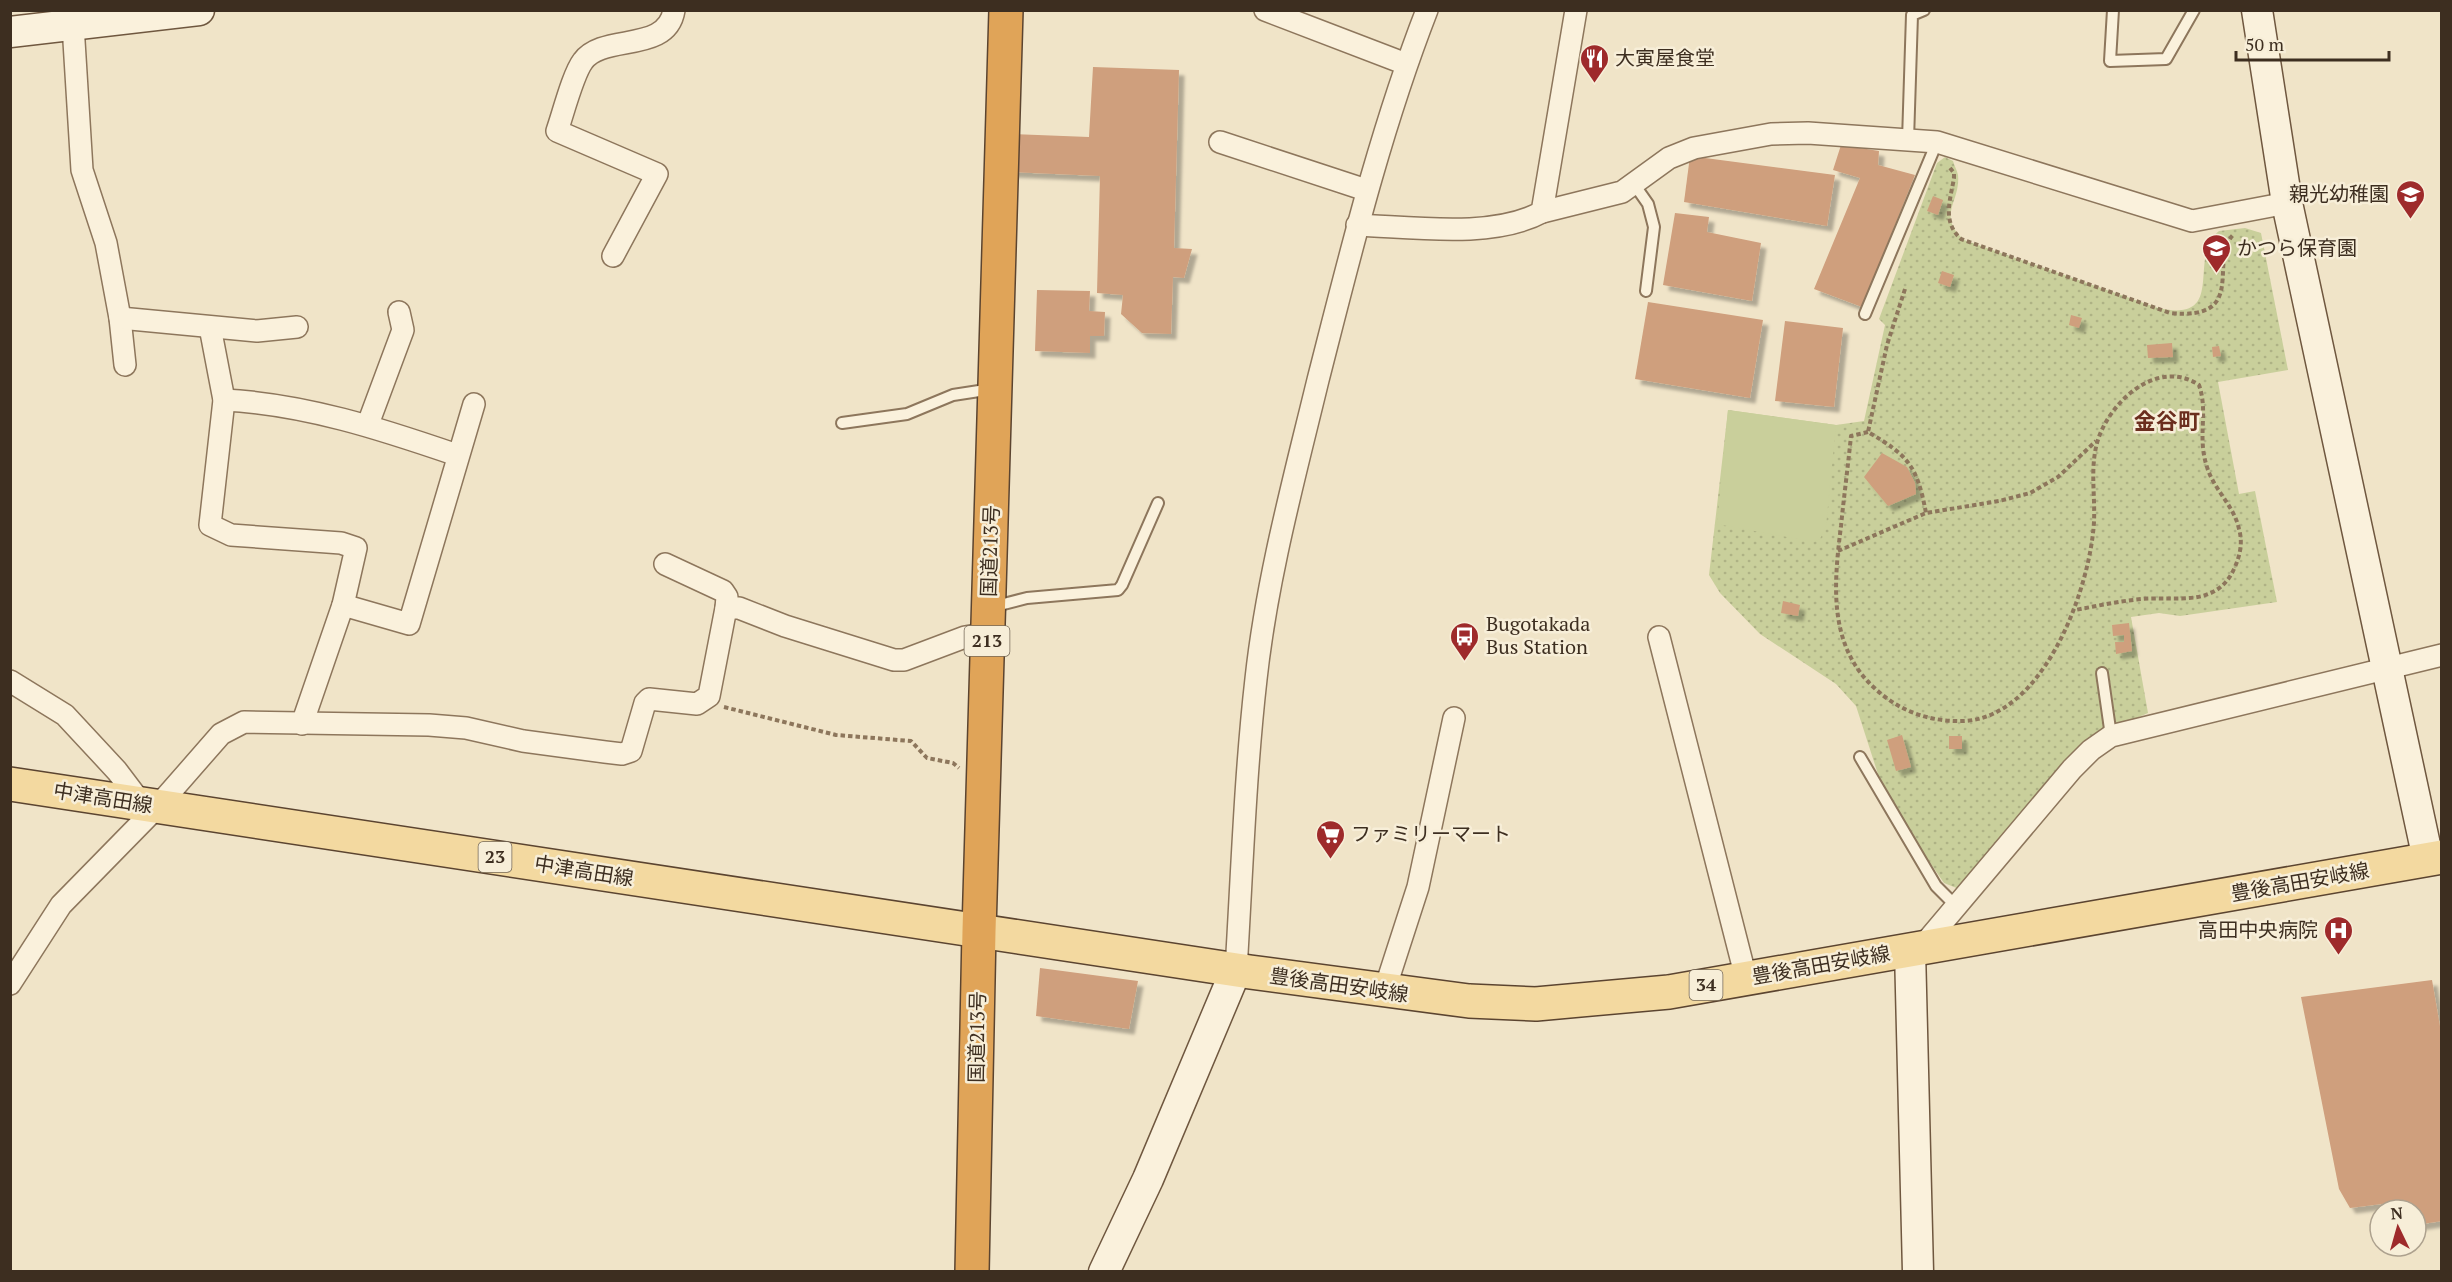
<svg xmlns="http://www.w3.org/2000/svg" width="2452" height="1282" viewBox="0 0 2452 1282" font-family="'PT Serif','Noto Sans JP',serif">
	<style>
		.park { fill: url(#park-dots) }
		.garden { fill: #c9cf9b }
		.building { fill: #cf9f7d; filter: url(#shadow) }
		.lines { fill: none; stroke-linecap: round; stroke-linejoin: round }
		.lane-casing { stroke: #8d765c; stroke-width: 14 }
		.street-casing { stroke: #8d765c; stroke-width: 24 }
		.secondary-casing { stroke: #6f573f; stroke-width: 33 }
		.primary-casing { stroke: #5b4430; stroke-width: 36 }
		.highway-casing { stroke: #5b4430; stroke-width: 36 }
		.path { stroke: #8d765c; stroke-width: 4; stroke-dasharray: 4.5 3; stroke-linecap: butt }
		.lane { stroke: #faf1dc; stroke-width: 10 }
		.street { stroke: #faf1dc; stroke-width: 21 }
		.secondary { stroke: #faf1dc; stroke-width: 30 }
		.primary { stroke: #f3d9a0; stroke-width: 33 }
		.highway { stroke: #e0a458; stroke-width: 33 }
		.labels { text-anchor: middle; stroke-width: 5; stroke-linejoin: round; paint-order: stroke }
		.shield { fill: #f7eed8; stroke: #756857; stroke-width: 1.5 }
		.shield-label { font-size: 18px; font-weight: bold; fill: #3d2e20 }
		.poi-label { font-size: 20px; fill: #3d2e20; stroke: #f7eed8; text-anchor: start }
		.street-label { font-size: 20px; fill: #3d2e20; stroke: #f7eed8 }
		.quarter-label { font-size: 22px; font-weight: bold; fill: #6b2e1e; stroke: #f7eed8 }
	</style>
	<defs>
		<pattern id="park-dots" width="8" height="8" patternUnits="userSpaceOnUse" patternTransform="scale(1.5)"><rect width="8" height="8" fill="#c9cf9b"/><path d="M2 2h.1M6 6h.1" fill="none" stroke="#aeb285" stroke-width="1.8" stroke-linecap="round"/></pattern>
		<filter id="shadow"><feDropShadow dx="5.5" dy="5.5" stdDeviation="1.5" flood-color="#0004"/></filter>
	</defs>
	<rect width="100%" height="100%" fill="#f0e4c8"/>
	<path class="park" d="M 1945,157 L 1953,161 C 1954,165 1957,170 1958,175 C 1961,202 1936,215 1964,240 L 2158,308 C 2229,324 2186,256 2219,231 L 2245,228 L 2261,233 L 2288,370 L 2218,382 L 2239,494 L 2255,491 L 2277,602 L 2180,616 L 2159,613 L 2131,617 L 2148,713 L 2104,732 L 1959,889 L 1944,883 L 1886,799 L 1856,706 L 1836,684 L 1760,634 L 1720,593 L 1709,575 L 1728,410 L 1836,425 L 1864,421 L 1885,325 L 1879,319 L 1937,163 Z"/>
	<polygon class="garden" points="1728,410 1836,425 1826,526 1820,539 1814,542 1717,524"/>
	<g class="building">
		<polygon points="1093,67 1179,70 1174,248 1192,249 1184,278 1173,277 1171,334 1142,333 1121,314 1123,295 1097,293 1100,176 1010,172 1012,134 1089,137"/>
		<polygon points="1841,145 1879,151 1878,165 1915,175 1862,307 1814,289 1860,178 1833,170"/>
		<polygon points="1690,156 1835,175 1827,226 1684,202"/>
		<polygon points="1933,196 1943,200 1938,215 1927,211"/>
		<polygon points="1675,213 1709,217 1707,232 1761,243 1752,301 1663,285"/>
		<polygon points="1942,271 1954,275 1950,287 1938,283"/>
		<polygon points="1037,290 1090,291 1089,311 1105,312 1104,336 1090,336 1090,353 1035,351"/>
		<polygon points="1648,302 1763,320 1750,398 1635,379"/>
		<polygon points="2071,315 2082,318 2079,328 2069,325"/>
		<polygon points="1785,321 1843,328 1834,407 1775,401"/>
		<polygon points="2172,343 2173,357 2148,358 2147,345"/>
		<polygon points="2219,346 2221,356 2213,357 2212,347"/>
		<polygon points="1882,453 1907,467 1915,483 1916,494 1888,506 1864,477"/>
		<polygon points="1783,601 1800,605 1798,616 1781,613"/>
		<polygon points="2129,623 2132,651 2116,654 2115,642 2124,642 2124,635 2113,636 2112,625"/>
		<polygon points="1902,735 1911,767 1896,771 1887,740"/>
		<rect x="1949" y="736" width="13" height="13"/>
		<polygon points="1040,968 1138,981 1129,1029 1036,1016"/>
		<polygon points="2432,980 2442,1038 2442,1221 2416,1225 2416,1210 2407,1210 2405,1201 2350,1208 2339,1189 2301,997"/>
	</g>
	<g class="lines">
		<defs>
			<g id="lane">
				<polyline points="2113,10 2110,61 2166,59 2194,10"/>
				<polyline points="1908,140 1912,15 1924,10"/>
				<polyline points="1634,184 1648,204 1654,227 1646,291"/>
				<polyline points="1865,314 1937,142"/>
				<polyline points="842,423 907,414 953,395 992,389"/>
				<polyline points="992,607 1027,598 1118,590 1122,585 1158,503"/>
				<polyline points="2102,673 2111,736"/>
				<polyline points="1860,757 1936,886 1956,906"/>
			</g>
			<g id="street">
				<polyline points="1265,10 1406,64"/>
				<polyline points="73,25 82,170 106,243 120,318 125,365"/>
				<polyline points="1220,142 1366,190"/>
				<polyline points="1542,212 1622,192 1669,158 1694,148 1771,134 1808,133 1937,142 2192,221 2287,203"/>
				<path d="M 1357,225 C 1412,227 1493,239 1542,212 L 1576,10"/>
				<path d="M 613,256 L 657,174 L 557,131 C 563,114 573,74 583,61 C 603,33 667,54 674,10"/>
				<polyline points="120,318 257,331 297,327"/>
				<polyline points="210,327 224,400 210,525 231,535 341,543 356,548 343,605 302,724"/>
				<path d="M 224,400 C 305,404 381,429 457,455"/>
				<polyline points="368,424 403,330 399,312"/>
				<polyline points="343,605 409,624 474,404"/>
				<polyline points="726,608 739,608 785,626 894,660 904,660 965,637 988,633"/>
				<polyline points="1659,637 1746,978"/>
				<polyline points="10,681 65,715 117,771 142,804"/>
				<polyline points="1921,948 2072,769 2091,750 2111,736 2442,655"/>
				<path d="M 1236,970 C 1242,873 1245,776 1256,679 C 1267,578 1294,479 1318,380 C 1350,255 1380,131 1427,10"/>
				<polyline points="10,984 61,905 158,806 221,734 244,722 429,725 466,728 523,741 605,752 622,754 631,751 645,703 649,699 697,704 709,696 726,608 727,597 723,591 665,564"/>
				<polyline points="1384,992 1418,887 1454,718"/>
			</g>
			<g id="secondary">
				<polyline points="2257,10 2287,203 2428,859"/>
				<polyline points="10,32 199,10"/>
				<polyline points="1910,950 1918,1272"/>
				<polyline points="1104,1272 1148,1179 1236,970"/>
			</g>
			<polyline id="primary" points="10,784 1250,972 1469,1001 1536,1004 1669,992 2442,857"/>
			<polyline id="highway" points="972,1272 979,931 1006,10"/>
		</defs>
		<use href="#lane" class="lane-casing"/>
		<use href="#street" class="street-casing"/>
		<use href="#secondary" class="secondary-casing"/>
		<use href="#primary" class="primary-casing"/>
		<use href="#highway" class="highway-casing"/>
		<g class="path">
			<path d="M 1950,168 L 1954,173 L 1954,178 C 1950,201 1942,222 1961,239 L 2170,313 C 2250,321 2207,260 2234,234"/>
			<path d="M 1905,289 L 1887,345 L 1868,432 C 1909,456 1917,466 1926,513"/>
			<path d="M 1868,432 L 1851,436 C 1848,466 1844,496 1841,526 C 1833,590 1827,656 1888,699 C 1910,715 1937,722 1964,721 C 2042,717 2086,597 2093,533 C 2097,503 2089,473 2097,443 C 2108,403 2157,357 2199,385 C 2209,414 2196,437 2208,470 C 2216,492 2234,506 2239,529 C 2243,543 2240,556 2234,569 C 2216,608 2177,596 2142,599 C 2119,601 2097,606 2075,610"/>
			<polyline points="1838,551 1926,513 1999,501 2030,493 2058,477 2096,441"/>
			<polyline points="724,707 836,735 911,741 927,758 953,763 959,768"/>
		</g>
		<use href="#lane" class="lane"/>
		<use href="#street" class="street"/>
		<use href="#secondary" class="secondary"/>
		<use href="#primary" class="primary"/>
		<use href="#highway" class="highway"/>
	</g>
	<defs>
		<symbol id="restaurant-pin" viewBox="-11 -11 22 30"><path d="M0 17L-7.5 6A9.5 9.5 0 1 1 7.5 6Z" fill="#9e2a2b" stroke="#f7eed8"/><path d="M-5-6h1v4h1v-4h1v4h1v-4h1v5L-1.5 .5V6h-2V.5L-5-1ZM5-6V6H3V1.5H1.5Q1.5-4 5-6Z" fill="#fff"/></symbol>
		<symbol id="school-pin" viewBox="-11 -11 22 30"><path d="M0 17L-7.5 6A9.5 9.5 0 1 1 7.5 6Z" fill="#9e2a2b" stroke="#f7eed8"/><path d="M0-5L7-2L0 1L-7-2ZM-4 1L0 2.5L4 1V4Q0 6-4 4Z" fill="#fff"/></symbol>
		<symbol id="bus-pin" viewBox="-11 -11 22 30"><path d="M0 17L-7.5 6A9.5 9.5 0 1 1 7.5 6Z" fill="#9e2a2b" stroke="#f7eed8"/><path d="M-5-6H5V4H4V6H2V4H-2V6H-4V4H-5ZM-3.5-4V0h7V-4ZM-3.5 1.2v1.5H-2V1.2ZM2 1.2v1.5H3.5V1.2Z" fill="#fff"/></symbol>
		<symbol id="supermarket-pin" viewBox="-11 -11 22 30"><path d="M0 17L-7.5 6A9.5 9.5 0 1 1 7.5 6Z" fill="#9e2a2b" stroke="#f7eed8"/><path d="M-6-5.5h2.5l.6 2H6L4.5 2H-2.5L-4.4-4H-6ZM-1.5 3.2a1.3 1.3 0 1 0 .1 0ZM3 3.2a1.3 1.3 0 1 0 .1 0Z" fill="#fff"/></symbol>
		<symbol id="hospital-pin" viewBox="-11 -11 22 30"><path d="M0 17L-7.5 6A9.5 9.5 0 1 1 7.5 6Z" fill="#9e2a2b" stroke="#f7eed8"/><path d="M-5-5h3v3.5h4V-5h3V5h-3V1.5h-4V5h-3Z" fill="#fff"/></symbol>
	</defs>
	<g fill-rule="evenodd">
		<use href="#restaurant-pin" x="1578" y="42" width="33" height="45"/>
		<use href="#school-pin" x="2394" y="178" width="33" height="45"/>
		<use href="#school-pin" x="2200" y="232" width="33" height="45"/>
		<use href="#bus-pin" x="1448" y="620" width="33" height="45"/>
		<use href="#supermarket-pin" x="1314" y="818" width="33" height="45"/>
		<use href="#hospital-pin" x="2322" y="914" width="33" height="45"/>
	</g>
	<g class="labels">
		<g class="shield">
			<rect x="964.5" y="626" width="45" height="30" rx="4.5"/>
			<rect x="478.5" y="842" width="33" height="30" rx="4.5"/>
			<rect x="1689.5" y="970" width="33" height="30" rx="4.5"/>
		</g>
		<g class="shield-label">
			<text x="987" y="647">213</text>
			<text x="495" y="863">23</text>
			<text x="1706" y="991">34</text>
		</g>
		<g class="poi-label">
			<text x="1615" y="65">大寅屋食堂</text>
			<text x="2389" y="201" text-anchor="end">親光幼稚園</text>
			<text x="2237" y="255">かつら保育園</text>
			<text x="1486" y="631">Bugotakada<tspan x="1486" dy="23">Bus Station</tspan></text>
			<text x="1351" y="841">ファミリーマート</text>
			<text x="2318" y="937" text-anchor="end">高田中央病院</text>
		</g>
		<g class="street-label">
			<text transform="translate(990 551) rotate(-88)" y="7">国道213号</text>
			<text transform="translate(103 798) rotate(9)" y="7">中津高田線</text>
			<text transform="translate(584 871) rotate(9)" y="7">中津高田線</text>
			<text transform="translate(2300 882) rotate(-10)" y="7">豊後高田安岐線</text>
			<text transform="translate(1821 965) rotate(-10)" y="7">豊後高田安岐線</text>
			<text transform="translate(1339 985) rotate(8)" y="7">豊後高田安岐線</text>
			<text transform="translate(977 1037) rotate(-89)" y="7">国道213号</text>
		</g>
		<g class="quarter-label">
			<text x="2167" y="429">金谷町</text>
		</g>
	</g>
	<rect width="2452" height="1282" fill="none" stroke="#3d2e20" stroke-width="24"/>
	<g transform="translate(2398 1228) rotate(355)"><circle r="28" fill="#f7eed8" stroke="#ada18e" stroke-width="1.5"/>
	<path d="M0-4.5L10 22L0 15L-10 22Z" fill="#9e2a2b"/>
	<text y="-9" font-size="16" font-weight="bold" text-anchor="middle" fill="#3d2e20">N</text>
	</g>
	<path d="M2236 51v9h153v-9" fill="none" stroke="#3d2e20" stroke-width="3"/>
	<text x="2245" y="51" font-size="18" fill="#3d2e20" stroke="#f7eed8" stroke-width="4.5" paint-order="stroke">50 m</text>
</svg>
